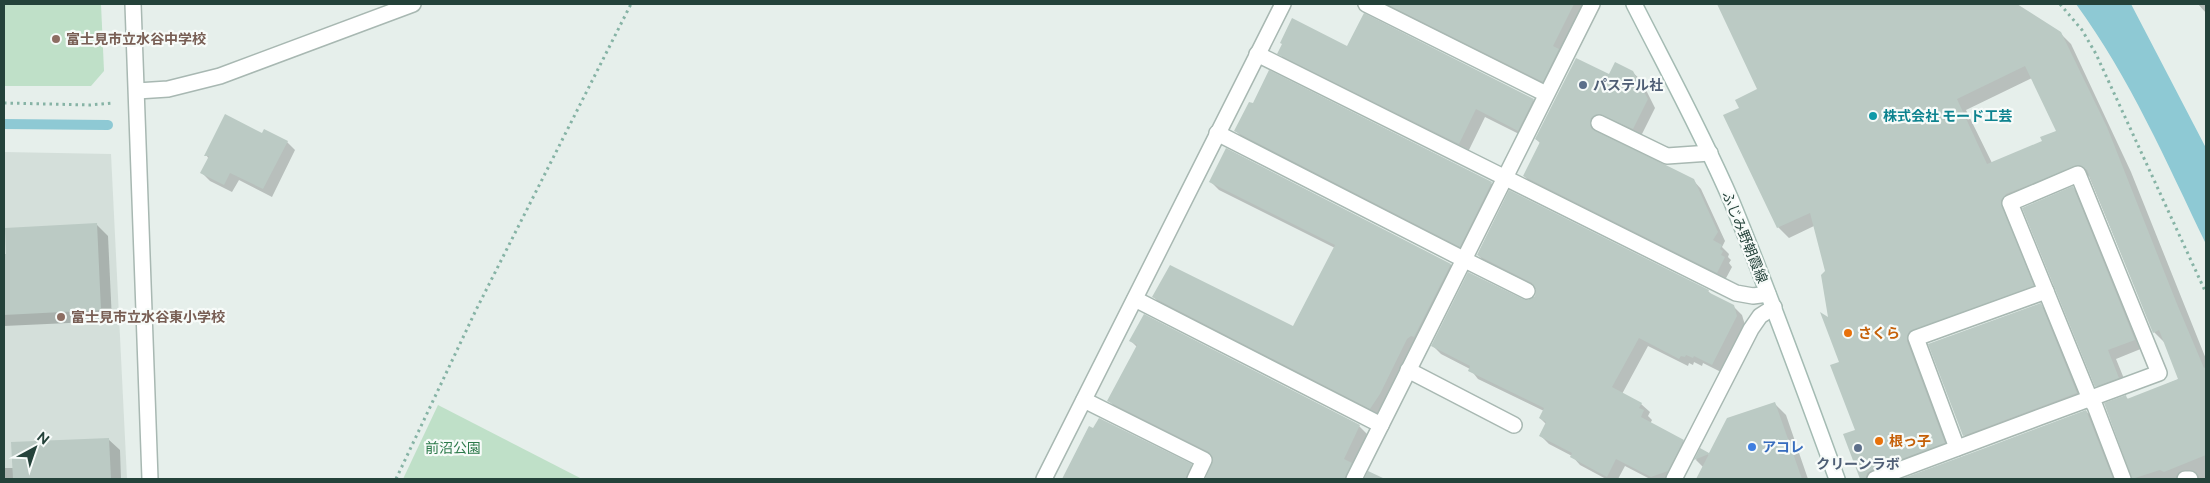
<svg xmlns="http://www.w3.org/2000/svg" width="2210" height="483" viewBox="0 0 2210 483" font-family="Raleway,'Noto Sans JP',sans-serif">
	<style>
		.built { fill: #d4dfda }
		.green { fill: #bfe0c8 }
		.water { fill: #8ec9d4 }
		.shadow { fill: #0003; fill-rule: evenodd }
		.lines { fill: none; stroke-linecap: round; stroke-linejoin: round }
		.stream { stroke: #8ec9d4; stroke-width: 10 }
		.building { fill: #bbcac4; fill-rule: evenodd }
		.lane-casing { stroke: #a8b8b2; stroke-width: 18 }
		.street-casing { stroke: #a8b8b2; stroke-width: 18 }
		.secondary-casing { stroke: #a4bbb3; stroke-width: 18 }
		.path { stroke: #86b3a5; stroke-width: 3; stroke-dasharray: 2.5 4; stroke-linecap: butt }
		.lane { stroke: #fff; stroke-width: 15 }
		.street { stroke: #fff; stroke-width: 15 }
		.secondary { stroke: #fff; stroke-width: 15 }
		.education-dot { fill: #8d6e63; stroke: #f7fbf9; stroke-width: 2 }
		.service-dot { fill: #5c6f8a; stroke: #f7fbf9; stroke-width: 2 }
		.culture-dot { fill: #0f9aa8; stroke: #f7fbf9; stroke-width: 2 }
		.food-dot { fill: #e8710a; stroke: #f7fbf9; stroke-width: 2 }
		.shop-dot { fill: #3f7fe0; stroke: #f7fbf9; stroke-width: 2 }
		.labels { text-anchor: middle; stroke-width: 4.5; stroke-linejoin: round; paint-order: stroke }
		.education-label { font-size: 14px; font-weight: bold; fill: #785e54; stroke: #f7fbf9; text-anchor: start }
		.service-label { font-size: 14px; font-weight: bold; fill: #4e5e75; stroke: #f7fbf9; text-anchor: start }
		.culture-label { font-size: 14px; font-weight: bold; fill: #0d838f; stroke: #f7fbf9; text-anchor: start }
		.street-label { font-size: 14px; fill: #24423a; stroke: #f7fbf9 }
		.food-label { font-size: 14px; font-weight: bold; fill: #c56008; stroke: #f7fbf9; text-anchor: start }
		.shop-label { font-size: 14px; font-weight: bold; fill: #366cbe; stroke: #f7fbf9; text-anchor: start }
		.park-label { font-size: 14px; fill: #2d7a4b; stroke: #f7fbf9 }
	</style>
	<rect width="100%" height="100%" fill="#e6efeb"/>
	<polygon class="built" points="4,152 111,154 127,479 4,479"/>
	<g class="green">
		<polygon points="4,4 101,4 104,71 91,86 4,86"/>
		<polygon points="438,405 582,479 403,479"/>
	</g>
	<path class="water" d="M 2076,4 L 2131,4 L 2206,148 L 2206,244 C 2166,161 2130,78 2076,4 Z"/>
	<g class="shadow">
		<polygon points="1380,4 1586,4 1551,89"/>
		<path d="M 1736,4 L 2015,4 L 2060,33 L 2071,44 L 2131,172 L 2206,359 L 2206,479 L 2133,479 L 2126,397 L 2129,400 L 2179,379 L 2165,343 L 2154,332 L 2089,176 L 2085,175 L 2017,205 L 2043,296 L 1919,342 L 1955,453 L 1886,479 L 1865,479 L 1861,469 L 1857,430 L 1830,320 L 1827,271 L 1814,226 L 1789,238 L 1778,227 L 1740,108 L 1759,90 L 1721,10 ZM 2032,78 L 2058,132 L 2044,142 L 1992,163 L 1966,110 Z"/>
		<polygon points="2198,4 2206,4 2206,15 2206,13"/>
		<polygon points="1348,48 1533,100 1542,108 1527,138 1485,117 1468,152 1287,62 1279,53"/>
		<polygon points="1270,72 1491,183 1500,192 1469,255 1245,140 1236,131 1254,105"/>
		<polygon points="1632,72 1641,80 1655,108 1641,136 1598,127 1599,133 1693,180 1701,189 1725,241 1722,247 1729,254 1728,257 1731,260 1729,263 1732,267 1725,280 1532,184 1524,176 1540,143 1536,139 1610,76"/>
		<polygon points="262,134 287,142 295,150 272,197 239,180 232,192 210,181 202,173 209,159 206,155"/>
		<polygon points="1227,150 1451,265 1459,273 1379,416 1162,306 1154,297 1294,328 1335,248 1219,190 1211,182"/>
		<polygon points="2073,188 2081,196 2143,348 2116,359 2127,386 2105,394 2096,386"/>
		<polygon points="96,224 108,236 112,321 4,326 4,256"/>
		<polygon points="1478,255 1708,291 1713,296 1733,306 1742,315 1745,325 1721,372 1703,363 1702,366 1694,362 1693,365 1689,363 1688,366 1648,346 1622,394 1641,404 1650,412 1648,416 1652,420 1650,424 1683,441 1691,449 1675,479 1650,479 1625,466 1618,479 1606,479 1580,465 1572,456 1549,444 1540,435 1546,424 1540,418 1544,411 1478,379 1470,369 1441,354 1433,346 1523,301 1532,300 1537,295 1536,289 1487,264"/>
		<polygon points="2040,304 2048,312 2085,401 1972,443 1964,435"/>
		<polygon points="1131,341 1359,426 1367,434 1353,466 1356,479 1206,479 1214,464 1213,457 1117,409 1109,401 1137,347"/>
		<polygon points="1775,404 1786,415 1808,479 1698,479 1704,468 1696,460 1701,450 1710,455"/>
		<polygon points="2086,411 2096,422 2119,479 1905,479"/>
		<polygon points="1090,428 1191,465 1199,474 1197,479 1064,479"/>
		<polygon points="108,439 120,450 121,479 4,479 4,468 14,468"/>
	</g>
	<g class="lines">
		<polyline class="stream" points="4,124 108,125"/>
	</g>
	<g class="building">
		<polygon points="1386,4 1574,4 1553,46 1559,49 1543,82"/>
		<path d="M 1717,4 L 2017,4 L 2061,32 L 2107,127 L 2177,304 L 2204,368 L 2206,367 L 2206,455 L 2164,472 L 2160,470 L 2132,479 L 2104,403 L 2126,395 L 2127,399 L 2178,379 L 2159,330 L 2153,333 L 2087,170 L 2079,165 L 2006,194 L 2001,201 L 2034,286 L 1909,332 L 1907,341 L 1945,443 L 1872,470 L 1867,473 L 1866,479 L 1860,479 L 1843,434 L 1855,430 L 1830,365 L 1839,362 L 1820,312 L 1828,317 L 1821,275 L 1825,271 L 1810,213 L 1777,228 L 1723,115 L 1739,108 L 1735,100 L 1757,89 ZM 2025,66 L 2056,131 L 2040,137 L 2042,141 L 1987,164 L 1957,99 Z"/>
		<polygon points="1364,13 1534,99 1518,131 1476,109 1459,144 1277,54 1282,44 1280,43 1292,18 1347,46"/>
		<polygon points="1576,58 1609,74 1615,62 1633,71 1648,99 1633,129 1599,114 1591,118 1591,128 1694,179 1718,232 1713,240 1722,245 1720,249 1723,251 1721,255 1725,257 1717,273 1523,176 1540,142 1535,139"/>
		<polygon points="1269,70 1492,182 1460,247 1234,131 1249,102 1253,103"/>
		<polygon points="225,114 262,133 264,129 288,141 263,189 230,173 224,185 200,173 209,156 204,156"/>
		<polygon points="1226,148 1451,264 1414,337 1411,336 1407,339 1380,394 1370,409 1152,297 1170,265 1293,326 1335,245 1209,182"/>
		<polygon points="2073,186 2135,340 2108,350 2119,378 2095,387 2022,208"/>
		<polygon points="1509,190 1709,290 1708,292 1734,305 1737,316 1712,365 1694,356 1693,358 1686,355 1685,357 1681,356 1679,359 1639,338 1612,387 1642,403 1639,408 1644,410 1641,417 1684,440 1668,471 1651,477 1616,459 1607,477 1570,457 1572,453 1539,436 1546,422 1539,418 1544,408 1468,371 1470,366 1431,346 1468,272 1523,299 1528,300 1535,296 1536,290 1532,283 1477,255"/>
		<polygon points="97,223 101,310 4,315 4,254 6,254 5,228"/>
		<polygon points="2041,303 2077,393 1963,436 1928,344"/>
		<polygon points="1144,314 1360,425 1344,459 1352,463 1345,479 1205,479 1213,460 1209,452 1107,401 1137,345 1129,341"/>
		<polygon points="1775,402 1802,479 1696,479 1709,454 1694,460 1700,448 1709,453 1727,418"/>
		<polygon points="2086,410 2113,479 1901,479 1985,448"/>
		<polygon points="1099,418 1192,464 1186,479 1062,479 1089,426 1093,428"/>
		<polygon points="109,438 111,479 13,479 11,442"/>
		<polygon points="1368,471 1385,479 1364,479"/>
	</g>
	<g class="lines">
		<defs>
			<g id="lane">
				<polyline points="1366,4 1546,94"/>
				<polyline points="1599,123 1667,156 1710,153"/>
				<polyline points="1463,259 1527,291"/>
				<polyline points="1135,299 1381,425"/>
				<polyline points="1957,448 1916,338 2046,291"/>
				<path d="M 1875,479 C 1970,443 2064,408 2159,373 L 2078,174 L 2010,203 L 2090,399 L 2095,406 L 2123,479"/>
				<polyline points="2185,479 2190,479"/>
			</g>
			<g id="street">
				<polyline points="133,4 150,479"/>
				<polyline points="1257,54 1736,293 1753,296 1768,294"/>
				<polyline points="137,91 168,89 220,76 413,4"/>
				<polyline points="1217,133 1463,259"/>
				<polyline points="1408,370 1514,425"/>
				<polyline points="1084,400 1204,460 1195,479"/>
				<polyline points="1044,479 1283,4"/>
				<polyline points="1354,479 1592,4"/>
				<polyline points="1674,479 1751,329 1760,316 1774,307"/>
			</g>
			<path id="secondary" d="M 1634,4 C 1667,69 1702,133 1731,200 C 1769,292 1803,386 1837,479"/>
		</defs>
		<use href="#lane" class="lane-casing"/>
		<use href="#street" class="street-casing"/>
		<use href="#secondary" class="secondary-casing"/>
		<g class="path">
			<polyline points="2060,4 2082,30 2096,54 2206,293"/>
			<polyline points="4,103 90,105 113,103"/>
			<polyline points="396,479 476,310 631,4"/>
		</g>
		<use href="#lane" class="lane"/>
		<use href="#street" class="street"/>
		<use href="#secondary" class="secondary"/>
	</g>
	<g class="education-dot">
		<circle cx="56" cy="39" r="5"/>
		<circle cx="61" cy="317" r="5"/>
	</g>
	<g class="service-dot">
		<circle cx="1583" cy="85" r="5"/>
		<circle cx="1858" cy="448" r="5"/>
	</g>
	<circle class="culture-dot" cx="1873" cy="116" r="5"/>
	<g class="food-dot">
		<circle cx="1848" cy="333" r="5"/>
		<circle cx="1879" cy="441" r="5"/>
	</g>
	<circle class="shop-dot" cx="1752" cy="447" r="5"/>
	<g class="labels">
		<g class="education-label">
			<text x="66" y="44">富士見市立水谷中学校</text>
			<text x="71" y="322">富士見市立水谷東小学校</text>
		</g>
		<g class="service-label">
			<text x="1593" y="90">パステル社</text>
			<text x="1858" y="469" text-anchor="middle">クリーンラボ</text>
		</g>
		<g class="culture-label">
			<text x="1883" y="121">株式会社 モード工芸</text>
		</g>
		<g class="street-label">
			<text transform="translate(1745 237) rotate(68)" y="5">ふじみ野朝霞線</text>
		</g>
		<g class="food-label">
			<text x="1858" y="338">さくら</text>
			<text x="1889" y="446">根っ子</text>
		</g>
		<g class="shop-label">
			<text x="1762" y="452">アコレ</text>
		</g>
		<g class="park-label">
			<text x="453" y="453">前沼公園</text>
		</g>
	</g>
	<rect width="2210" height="483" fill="none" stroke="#24423a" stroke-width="10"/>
	<g transform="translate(35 448) rotate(40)" stroke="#f7fbf9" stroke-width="4" paint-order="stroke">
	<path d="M0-4L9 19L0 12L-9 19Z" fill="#24423a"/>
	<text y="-8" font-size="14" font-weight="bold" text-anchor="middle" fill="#24423a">N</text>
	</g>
</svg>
